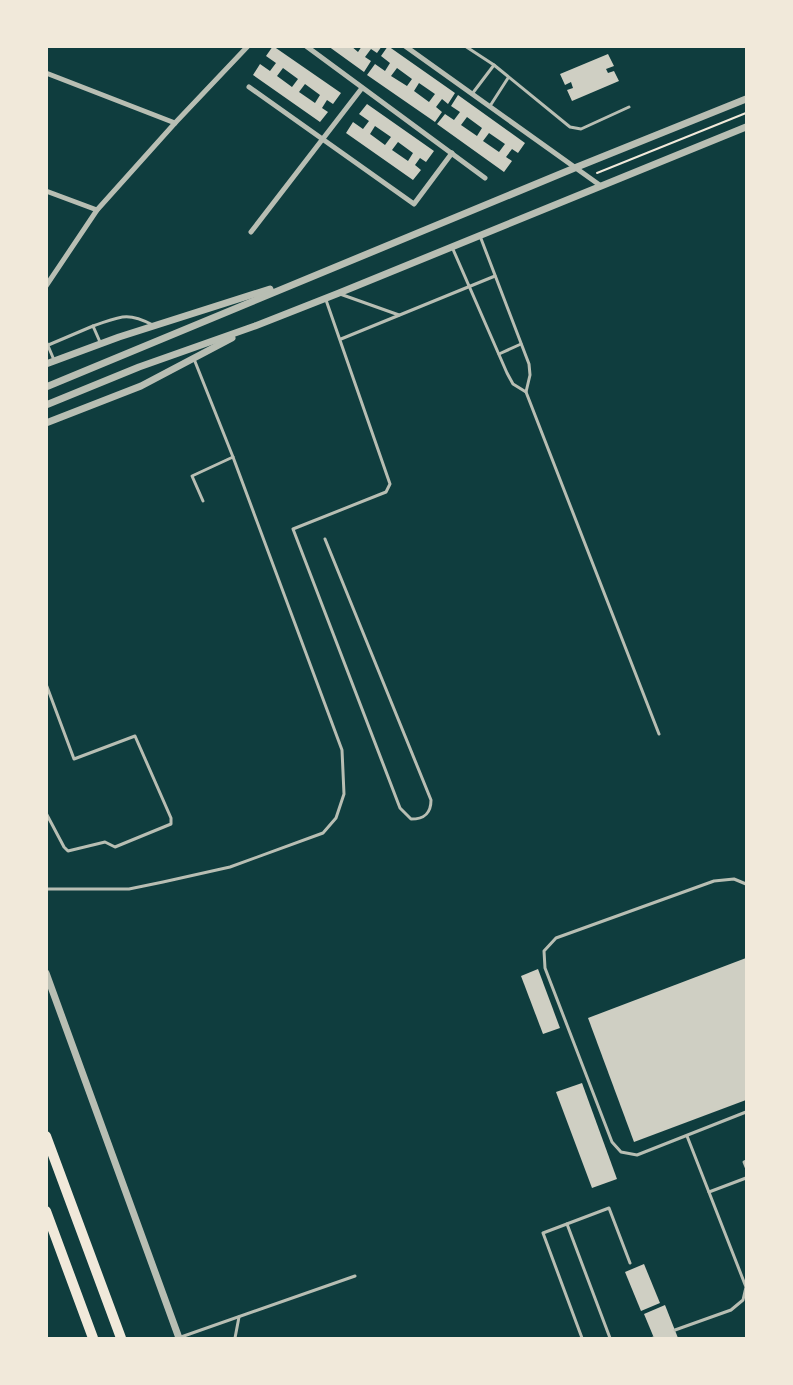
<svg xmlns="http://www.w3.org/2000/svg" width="793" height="1385" viewBox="0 0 793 1385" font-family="Commissioner,sans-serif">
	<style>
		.building { fill: #cfcfc3; fill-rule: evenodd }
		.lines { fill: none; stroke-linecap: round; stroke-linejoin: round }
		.path { stroke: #f1e9da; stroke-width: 2 }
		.service { stroke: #b8beb3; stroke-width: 3 }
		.minor { stroke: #b8beb3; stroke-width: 5 }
		.tertiary { stroke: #b8beb3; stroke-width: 7 }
		.motorway { stroke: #f1e9da; stroke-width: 10 }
	</style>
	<rect width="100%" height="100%" fill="#0f3d3e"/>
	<g class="building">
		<path d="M 273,46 L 341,93 L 333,104 L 327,100 L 322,108 L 328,112 L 320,122 L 253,75 L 260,64 L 270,71 L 276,63 L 266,56 ZM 283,68 L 298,79 L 292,87 L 277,76 ZM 305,84 L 320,95 L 315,103 L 299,92 Z"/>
		<polygon points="328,46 351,46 358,52 362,46 382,46 377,53 371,49 365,57 371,61 364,72"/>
		<path d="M 388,46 L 455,93 L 448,104 L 442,99 L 436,107 L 442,112 L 435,122 L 367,75 L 375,64 L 385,71 L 390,63 L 381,56 ZM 397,68 L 412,79 L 407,86 L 391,76 ZM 419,83 L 435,94 L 429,102 L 414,91 Z"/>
		<polygon points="608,54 614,66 606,69 608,73 614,71 619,81 572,101 567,90 573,88 571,82 565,85 560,74"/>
		<path d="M 458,95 L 525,143 L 518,153 L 512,149 L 506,157 L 512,161 L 504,172 L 437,124 L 445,114 L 454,120 L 460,112 L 451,106 ZM 467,117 L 482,128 L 477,136 L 461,125 ZM 489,133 L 505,144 L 499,152 L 483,141 Z"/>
		<path d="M 367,104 L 434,151 L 426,162 L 420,158 L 415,165 L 421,170 L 413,180 L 346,133 L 353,122 L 363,129 L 369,121 L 359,114 ZM 375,126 L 391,137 L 385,145 L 370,134 ZM 398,142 L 413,153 L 408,161 L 392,150 Z"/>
		<polygon points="746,958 746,1100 634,1142 588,1018"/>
		<polygon points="538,969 560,1028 543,1034 521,976"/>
		<polygon points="582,1083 617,1179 592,1188 556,1092"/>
		<polygon points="644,1264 660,1303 641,1311 625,1272"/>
		<polygon points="665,1305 678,1338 654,1338 644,1314"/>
	</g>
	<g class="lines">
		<polyline class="path" points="597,173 746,113"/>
		<g class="service">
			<polyline points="465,46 494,65 570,127 581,129 629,107"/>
			<polyline points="472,94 494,65"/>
			<polyline points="490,106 508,78"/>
			<polyline points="480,236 529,364 530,375 526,392 659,734"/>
			<polyline points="452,247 507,373 513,384 526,392"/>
			<polyline points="340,294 399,315"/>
			<path d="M 93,326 C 120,317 126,311 153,325"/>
			<polyline points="341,339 495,276"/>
			<polyline points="46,341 54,360"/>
			<polyline points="46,346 93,326 100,342"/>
			<polyline points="499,354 521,344"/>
			<polyline points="203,501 192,476 233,457"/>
			<path d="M 325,539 L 431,800 C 431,814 424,819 411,819 L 400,808 L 293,529 L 386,492 L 390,484 L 326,300"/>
			<polyline points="46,684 74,759 135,736 171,818 171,824 115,847 105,842 68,851 64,847 46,813"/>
			<polyline points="746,884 734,879 714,881 556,938 544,951 545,968 612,1142 621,1152 637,1155 746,1112"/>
			<polyline points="46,889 129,889 163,882 230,867 323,833 336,818 344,794 342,750 233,457 194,359"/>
			<polyline points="746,1161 744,1162 746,1167"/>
			<polyline points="709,1192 746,1178"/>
			<polyline points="567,1224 610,1338"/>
			<polyline points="675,1330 731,1310 743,1300 746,1287 687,1136"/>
			<polyline points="181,1337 355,1276"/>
			<polyline points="235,1338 239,1317"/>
			<polyline points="582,1338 543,1233 609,1208 630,1263"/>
			<polyline points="653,1338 654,1338"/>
		</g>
		<g class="minor">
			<polyline points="306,46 485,178"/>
			<polyline points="405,46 601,186"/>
			<polyline points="46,73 175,123"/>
			<polyline points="249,87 414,204 452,153"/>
			<polyline points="46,191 97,210"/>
			<polyline points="251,232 362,88"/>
			<polyline points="46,286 97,210 175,123 248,46"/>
		</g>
		<g class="tertiary">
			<polyline points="46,364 119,337 270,289"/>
			<polyline points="46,387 577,167 746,99"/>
			<polyline points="46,405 139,367 255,326 339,293 746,127"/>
			<polyline points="46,423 141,386 232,338"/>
			<polyline points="46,973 179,1338"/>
		</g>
		<g class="motorway">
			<polyline points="46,1136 121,1338"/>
			<polyline points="46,1211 93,1338"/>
		</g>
	</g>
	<rect width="793" height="1385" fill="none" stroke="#f1e9da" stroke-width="96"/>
</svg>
